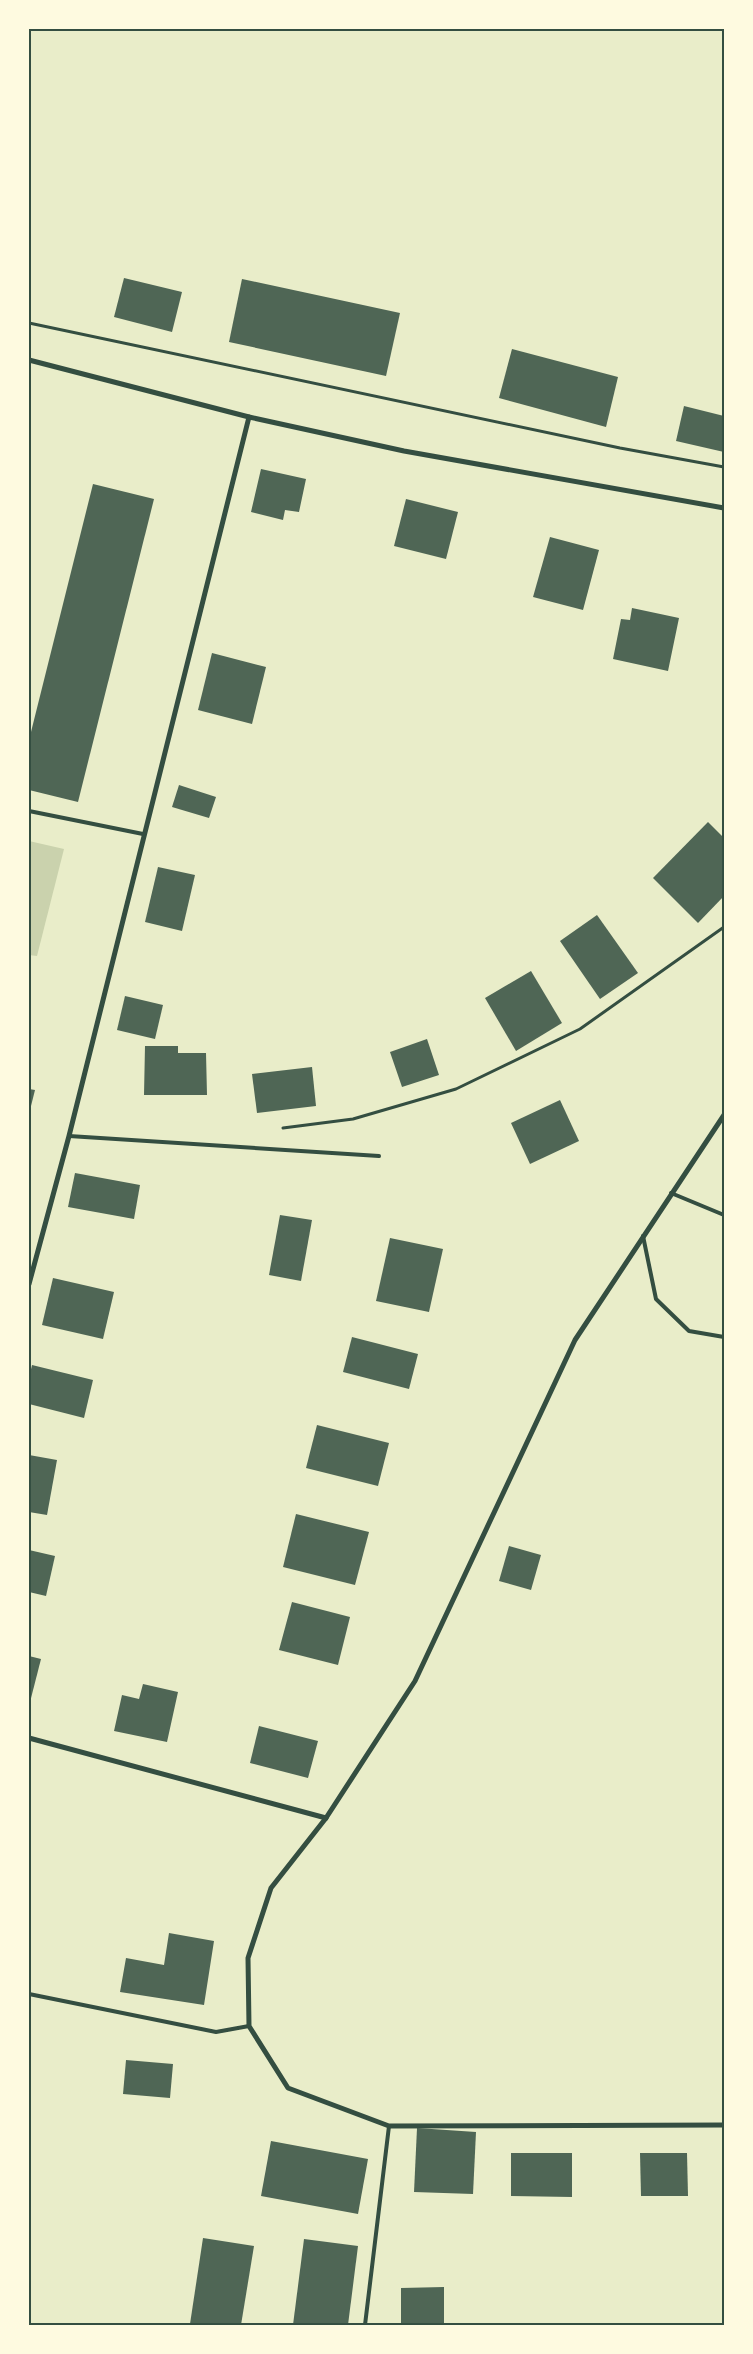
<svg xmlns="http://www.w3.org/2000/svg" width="753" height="2354" viewBox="0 0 753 2354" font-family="Ubuntu,sans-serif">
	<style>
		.green { fill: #cad2ad }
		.building { fill: #4f6655 }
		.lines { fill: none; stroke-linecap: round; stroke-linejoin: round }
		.path { stroke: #344e41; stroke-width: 3 }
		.service { stroke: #344e41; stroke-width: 4 }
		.minor { stroke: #344e41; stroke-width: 5 }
		.neatline { fill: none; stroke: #344e41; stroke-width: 2 }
	</style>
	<rect width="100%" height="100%" fill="#e9edc9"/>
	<polygon class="green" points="29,841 64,849 37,956 29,955"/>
	<g class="building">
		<polygon points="124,278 182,292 172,332 114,317"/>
		<polygon points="242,279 400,313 386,376 229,342"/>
		<polygon points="512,349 618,377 606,427 499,398"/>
		<polygon points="684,406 724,416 724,452 676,441"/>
		<polygon points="261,469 306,479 299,512 285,510 283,520 251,512"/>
		<polygon points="93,484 154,499 78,802 29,790 29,740"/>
		<polygon points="406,499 458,512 446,559 394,546"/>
		<polygon points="550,537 599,550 583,610 533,597"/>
		<polygon points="632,608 679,618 668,671 613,659 621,619 630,620"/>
		<polygon points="212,653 266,667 252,724 198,710"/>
		<polygon points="179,785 216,797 209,818 172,807"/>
		<polygon points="708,822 724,838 724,896 698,923 653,878"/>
		<polygon points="158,867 195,875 182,931 145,922"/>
		<polygon points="597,915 638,973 600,999 560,941"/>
		<polygon points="531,971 562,1023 516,1051 485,998"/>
		<polygon points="125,996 163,1005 155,1039 117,1030"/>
		<polygon points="427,1039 439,1075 402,1087 390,1052"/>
		<polygon points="145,1046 178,1046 178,1053 206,1053 207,1095 144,1095"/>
		<polygon points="312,1067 316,1106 257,1113 252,1074"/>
		<polygon points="29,1089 35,1090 29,1114"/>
		<polygon points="560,1100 579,1141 530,1164 511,1123"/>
		<polygon points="75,1173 140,1185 134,1219 68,1207"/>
		<polygon points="280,1215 312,1220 301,1281 269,1275"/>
		<polygon points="390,1238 443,1249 429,1312 376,1301"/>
		<polygon points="53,1278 114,1292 103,1339 42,1325"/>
		<polygon points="352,1337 418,1354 409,1389 343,1372"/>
		<polygon points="32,1365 93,1380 84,1418 29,1404 29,1378"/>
		<polygon points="317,1425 389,1443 378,1486 306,1468"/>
		<polygon points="29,1455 57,1460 47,1515 29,1512"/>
		<polygon points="296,1514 369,1532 355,1585 283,1567"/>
		<polygon points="509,1546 541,1555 531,1590 499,1581"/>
		<polygon points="29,1550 55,1556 46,1596 29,1592"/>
		<polygon points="292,1602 350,1617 338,1665 279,1650"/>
		<polygon points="29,1656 41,1659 29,1706"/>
		<polygon points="143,1684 178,1692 167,1742 114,1731 122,1695 139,1699"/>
		<polygon points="259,1726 318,1741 308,1778 250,1763"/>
		<polygon points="169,1933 214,1941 204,2005 120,1992 126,1958 164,1965"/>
		<polygon points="126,2060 173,2064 170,2098 123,2094"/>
		<polygon points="417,2128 476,2132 473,2194 414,2192"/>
		<polygon points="271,2141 368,2159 358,2214 261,2196"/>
		<polygon points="511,2153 572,2153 572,2197 511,2196"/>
		<polygon points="640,2153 687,2153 688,2196 641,2196"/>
		<polygon points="203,2238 254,2246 241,2325 190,2324"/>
		<polygon points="304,2239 358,2246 348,2325 293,2325"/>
		<polygon points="444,2287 444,2325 401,2325 401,2288"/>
	</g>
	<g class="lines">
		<g class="path">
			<polyline points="29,323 620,448 724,467"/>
			<polyline points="283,1128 353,1119 456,1089 580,1029 724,927"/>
		</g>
		<g class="service">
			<polyline points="29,811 143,834"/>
			<polyline points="69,1136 379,1156"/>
			<polyline points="671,1193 724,1215"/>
			<polyline points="643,1236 656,1299 689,1331 724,1337"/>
			<polyline points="29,1994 216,2032 249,2026"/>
			<polyline points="365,2325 389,2126"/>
		</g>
		<g class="minor">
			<polyline points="29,360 249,417 404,451 724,508"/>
			<polyline points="724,1115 575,1340 415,1681 326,1818 271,1888 248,1958 249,2026 288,2088 389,2126 724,2125"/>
			<polyline points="29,1284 69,1136 249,417"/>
			<polyline points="29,1738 326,1818"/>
		</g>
	</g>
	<rect width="753" height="2354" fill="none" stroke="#fefae0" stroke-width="60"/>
	<rect x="30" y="30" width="693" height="2294" class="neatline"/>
</svg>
